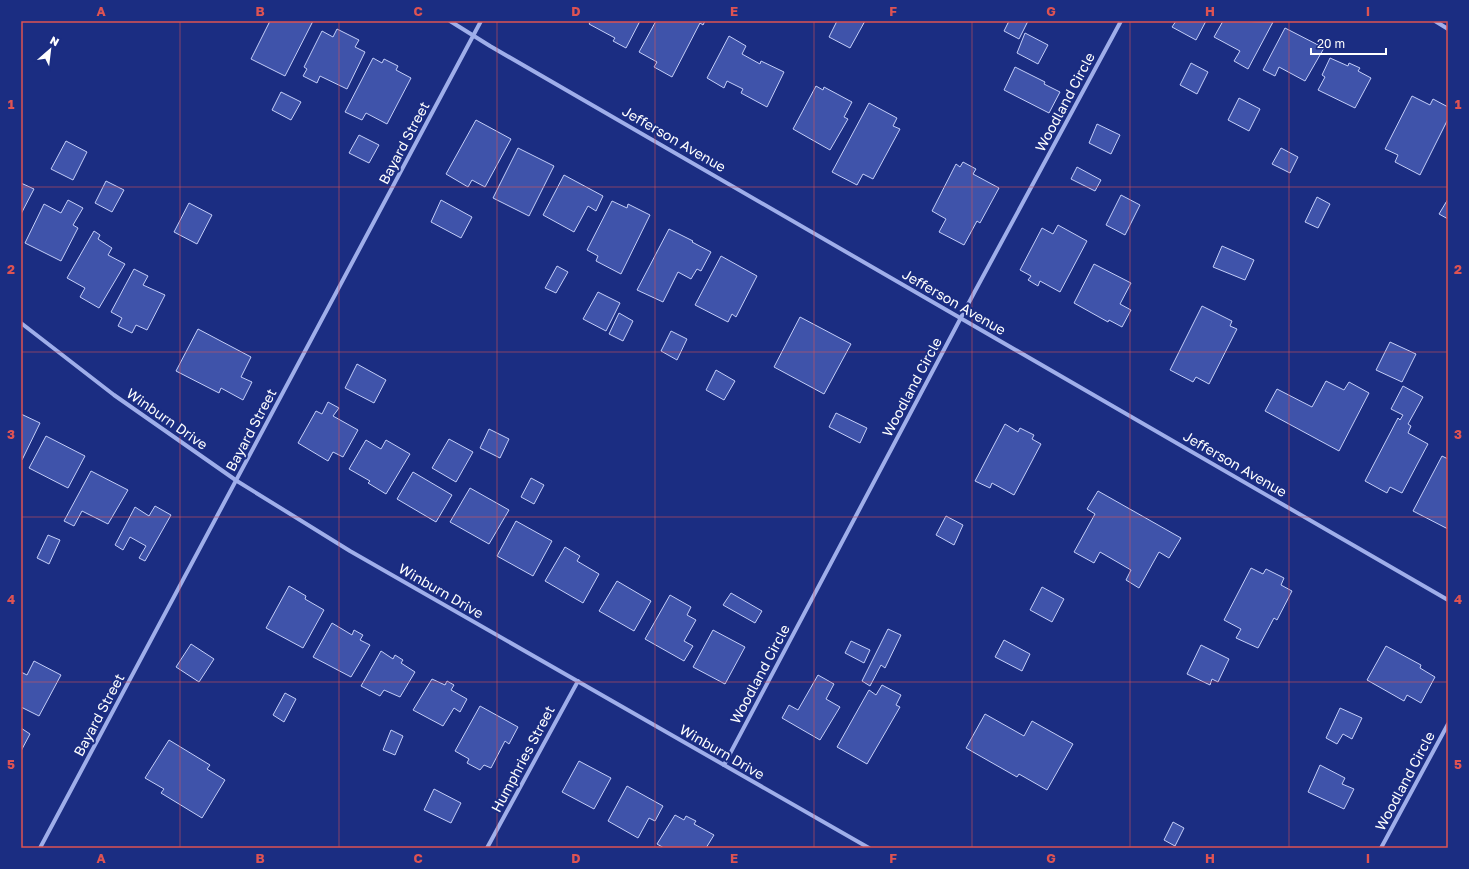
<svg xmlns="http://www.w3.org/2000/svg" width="1469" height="869" viewBox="0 0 1469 869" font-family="'Golos Text',sans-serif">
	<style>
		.building { fill: #3f53aa; stroke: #c4cef8 }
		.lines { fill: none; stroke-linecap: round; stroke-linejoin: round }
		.street { stroke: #9faeea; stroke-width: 4 }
		.grid { fill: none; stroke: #de5353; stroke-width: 1; stroke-opacity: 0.55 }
		.labels { text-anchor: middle; stroke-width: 4; stroke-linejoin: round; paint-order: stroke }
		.street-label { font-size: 14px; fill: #fff; stroke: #1b2d82 }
		.neatline { fill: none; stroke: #de5353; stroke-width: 1.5 }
		.grid-label { font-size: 13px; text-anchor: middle; font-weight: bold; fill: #de5353 }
	</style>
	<rect width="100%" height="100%" fill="#1b2d82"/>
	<g class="building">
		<polygon points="270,21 313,21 285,76 251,59"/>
		<polygon points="591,21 640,21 626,48 613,41 615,38 589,24"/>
		<polygon points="656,21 705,21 703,25 700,23 672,77 654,67 657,62 639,52"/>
		<polygon points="837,21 865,21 850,48 829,37"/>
		<polygon points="1009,21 1028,21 1019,39 1004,31"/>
		<polygon points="1176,21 1206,21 1196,40 1172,27"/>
		<polygon points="1223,21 1273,22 1248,69 1234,61 1240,51 1214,37"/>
		<polygon points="1285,28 1324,48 1305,81 1279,67 1275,76 1263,70"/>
		<polygon points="337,29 359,40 355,47 365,52 347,89 320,76 317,83 303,76 307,69 304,67 322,31 333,37"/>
		<polygon points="1025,33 1048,45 1038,64 1017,53"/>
		<polygon points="729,36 746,46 742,54 760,64 761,61 784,72 767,107 741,93 743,89 727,81 724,88 707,78"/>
		<polygon points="373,58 382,63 384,59 398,66 396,70 411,78 387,124 366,113 362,120 345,112"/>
		<polygon points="1330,58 1348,66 1349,63 1360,68 1358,71 1371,78 1355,108 1318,90 1325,77 1322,75"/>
		<polygon points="1191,63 1208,72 1197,94 1180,85"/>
		<polygon points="1015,67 1045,82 1044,84 1060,92 1049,113 1004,90"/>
		<polygon points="816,86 823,90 824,87 852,102 844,117 848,119 830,150 793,129"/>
		<polygon points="281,92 301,102 291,120 272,110"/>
		<polygon points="1412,96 1430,105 1433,99 1448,107 1448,119 1420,175 1395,162 1398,155 1385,149"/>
		<polygon points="1239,98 1260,109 1249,131 1228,120"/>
		<polygon points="869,103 897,118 893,126 900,129 873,179 863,174 857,185 832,172"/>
		<polygon points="476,120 511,139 485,187 472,180 468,187 446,174"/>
		<polygon points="1097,124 1120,135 1111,154 1089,143"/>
		<polygon points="359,135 379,145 369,163 349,153"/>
		<polygon points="66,141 87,152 73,180 51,169"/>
		<polygon points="518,148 554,166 529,216 493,198"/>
		<polygon points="1281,148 1298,157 1290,173 1272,164"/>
		<polygon points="963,162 976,169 973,174 999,188 980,223 977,221 964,245 939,232 946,219 932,211 956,164 960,167"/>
		<polygon points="1077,167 1101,180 1095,191 1071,179"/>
		<polygon points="564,175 603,196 596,211 588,206 574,232 543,215"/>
		<polygon points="106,181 124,190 112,212 95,203"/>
		<polygon points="21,183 34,189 21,214"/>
		<polygon points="1121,195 1140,205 1125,235 1106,225"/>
		<polygon points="1317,197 1330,204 1318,228 1305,222"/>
		<polygon points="1448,199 1448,219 1439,214"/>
		<polygon points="68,200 83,208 73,225 78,228 61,261 25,243 44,204 61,213"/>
		<polygon points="441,200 472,217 461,238 431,222"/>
		<polygon points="612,201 627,208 628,204 650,215 621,274 596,261 598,256 587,250"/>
		<polygon points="189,203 212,215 197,244 174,232"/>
		<polygon points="1058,225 1087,241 1060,292 1040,281 1038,286 1028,280 1031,276 1020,270 1042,228 1053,234"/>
		<polygon points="669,229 693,241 692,242 711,252 701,271 697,269 691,279 678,272 663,302 637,290"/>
		<polygon points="94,231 100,235 98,239 112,248 108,255 125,264 99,308 80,297 85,288 67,278"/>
		<polygon points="1222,246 1254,260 1245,280 1213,267"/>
		<polygon points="721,256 757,276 736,317 732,314 728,322 695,305"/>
		<polygon points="1094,264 1131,283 1120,304 1131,310 1122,327 1109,320 1108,322 1074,303"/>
		<polygon points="557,266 568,272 556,293 545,288"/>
		<polygon points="134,269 148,276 143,285 165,295 147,330 136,325 132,333 118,326 122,318 111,312"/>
		<polygon points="598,292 620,303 606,331 583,319"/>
		<polygon points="1202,306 1232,321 1230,326 1237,329 1209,384 1196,377 1193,382 1170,370"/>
		<polygon points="619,313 633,321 623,341 609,334"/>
		<polygon points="800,317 851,344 824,394 774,367"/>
		<polygon points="198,329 251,357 241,377 252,382 243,400 221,388 219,393 176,371"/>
		<polygon points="671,331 687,339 677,360 661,351"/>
		<polygon points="1390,342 1416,354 1402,382 1376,370"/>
		<polygon points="357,364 386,380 374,403 345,388"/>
		<polygon points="716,370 735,381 724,400 706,390"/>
		<polygon points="1326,381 1344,390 1349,382 1369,393 1339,451 1265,411 1277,389 1312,407"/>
		<polygon points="1403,386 1423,397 1408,424 1411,426 1408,433 1428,444 1402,493 1390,487 1387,493 1365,481 1398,418 1400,420 1403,415 1391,409"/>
		<polygon points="328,402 339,408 333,416 358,430 343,457 333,452 328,461 298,443 316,411 322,414"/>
		<polygon points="836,413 867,428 860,443 829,427"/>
		<polygon points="21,414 40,423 22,460 21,460"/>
		<polygon points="1005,424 1018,432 1020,428 1034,435 1032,439 1041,444 1014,495 992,483 990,488 975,481"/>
		<polygon points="489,429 509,439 500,458 480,448"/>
		<polygon points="46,436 85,456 68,488 29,468"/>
		<polygon points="449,439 473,452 456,482 432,468"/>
		<polygon points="366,440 381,449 386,440 410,454 386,494 368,483 370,481 349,469"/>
		<polygon points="1442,456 1448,459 1448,529 1413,511"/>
		<polygon points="91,471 128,490 108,524 82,511 74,526 64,521"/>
		<polygon points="413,472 452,495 436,522 397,499"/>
		<polygon points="531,478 544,485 534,504 521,497"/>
		<polygon points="470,488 509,510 489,544 450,522"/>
		<polygon points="1098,491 1181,538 1169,558 1159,552 1139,588 1126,580 1131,570 1100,552 1094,563 1074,552 1095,514 1087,509"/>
		<polygon points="155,506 171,515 145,561 139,558 146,546 130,537 123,550 115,545 135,507 149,516"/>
		<polygon points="946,516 963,525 954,545 936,535"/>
		<polygon points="516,521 552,541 533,576 497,556"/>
		<polygon points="48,535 60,540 49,564 37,558"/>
		<polygon points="565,547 580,556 577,561 599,574 583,603 545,581"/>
		<polygon points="1251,568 1263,574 1266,569 1284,578 1281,585 1292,591 1277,620 1274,618 1258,648 1236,638 1241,629 1224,620"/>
		<polygon points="617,581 651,601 634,631 599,611"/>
		<polygon points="289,586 306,596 305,599 324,610 303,648 266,628"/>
		<polygon points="1042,587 1064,599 1052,622 1030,610"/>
		<polygon points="731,593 762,611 755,623 723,605"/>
		<polygon points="670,595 691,607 687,615 696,620 684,641 693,646 684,661 645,639"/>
		<polygon points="332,623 352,635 354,630 363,635 360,640 370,645 351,677 313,657"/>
		<polygon points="888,629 901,635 885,668 881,665 870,686 862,681"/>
		<polygon points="713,630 745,647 725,684 693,667"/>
		<polygon points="1004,640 1030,654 1022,671 995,657"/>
		<polygon points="851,641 870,650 864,663 845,653"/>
		<polygon points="191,644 214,659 199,682 176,667"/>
		<polygon points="1201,645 1229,659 1218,682 1212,679 1210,685 1187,674"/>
		<polygon points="1386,646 1421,665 1420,668 1435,677 1421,703 1407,695 1404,701 1367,680"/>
		<polygon points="381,651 393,659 395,655 403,660 401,663 415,672 400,697 384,690 380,696 361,686"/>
		<polygon points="34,661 61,675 39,716 21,707 21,672 27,675"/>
		<polygon points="818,675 834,684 826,699 840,707 820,740 782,718 789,705 798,710"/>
		<polygon points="432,679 445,685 447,681 454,685 451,690 467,699 460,712 454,708 443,726 413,710"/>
		<polygon points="882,685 901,695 896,705 900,707 867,764 837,747 869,690 876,695"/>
		<polygon points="285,693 296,699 284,722 273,715"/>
		<polygon points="480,706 518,727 509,744 505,741 491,768 484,765 480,770 467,763 469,759 455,751"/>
		<polygon points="1340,708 1362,718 1352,739 1343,734 1337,744 1326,738"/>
		<polygon points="985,714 1024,736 1032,721 1073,744 1047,790 1019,774 1017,777 966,748"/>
		<polygon points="21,728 30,734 21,751"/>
		<polygon points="391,730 403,736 395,755 383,750"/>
		<polygon points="169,740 210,765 207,769 225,780 202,818 161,793 164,789 145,778"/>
		<polygon points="579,761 611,778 594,809 562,792"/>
		<polygon points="1320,765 1345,778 1342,784 1354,789 1344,809 1308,792"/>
		<polygon points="627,786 663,806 655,821 649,818 638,838 608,821"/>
		<polygon points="434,789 461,803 451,823 424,810"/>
		<polygon points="675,815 684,820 686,816 696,821 694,824 714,835 706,848 664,848 657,844"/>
		<polygon points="1173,822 1184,828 1175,846 1164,840"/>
	</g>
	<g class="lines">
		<g class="street">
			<polyline points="450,21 490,46 1448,600"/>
			<polyline points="1435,21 1448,29"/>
			<polyline points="21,323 114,395 237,481 350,551 869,848"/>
			<polyline points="724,765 974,293 1121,21"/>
			<polyline points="40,848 481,21"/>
			<polyline points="487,848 578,681"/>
			<polyline points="1381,848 1448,724"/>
		</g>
	</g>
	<path class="grid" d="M 180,21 L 180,848M 339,21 L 339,848M 497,21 L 497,848M 655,21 L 655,848M 814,21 L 814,848M 972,21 L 972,848M 1130,21 L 1130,848M 1289,21 L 1289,848M 21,187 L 1448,187M 21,352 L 1448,352M 21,517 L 1448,517M 21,682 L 1448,682"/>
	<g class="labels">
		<g class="street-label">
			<text transform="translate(1065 102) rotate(-62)" y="5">Woodland Circle</text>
			<text transform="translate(674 139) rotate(30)" y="5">Jefferson Avenue</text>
			<text transform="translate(404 143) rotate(-62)" y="5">Bayard Street</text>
			<text transform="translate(954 302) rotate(30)" y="5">Jefferson Avenue</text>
			<text transform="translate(912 387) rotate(-62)" y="5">Woodland Circle</text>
			<text transform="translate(167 419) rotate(35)" y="5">Winburn Drive</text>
			<text transform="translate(251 430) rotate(-62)" y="5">Bayard Street</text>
			<text transform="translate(1235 464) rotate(30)" y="5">Jefferson Avenue</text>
			<text transform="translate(441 591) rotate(30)" y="5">Winburn Drive</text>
			<text transform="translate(760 674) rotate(-62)" y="5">Woodland Circle</text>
			<text transform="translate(99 715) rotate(-62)" y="5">Bayard Street</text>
			<text transform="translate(722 752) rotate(30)" y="5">Winburn Drive</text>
			<text transform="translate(523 759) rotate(-62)" y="5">Humphries Street</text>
			<text transform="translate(1405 781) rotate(-62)" y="5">Woodland Circle</text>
		</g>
	</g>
	<rect width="1469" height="869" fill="none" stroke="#1b2d82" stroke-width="44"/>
	<g transform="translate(50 50) rotate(28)" stroke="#1b2d82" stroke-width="3" paint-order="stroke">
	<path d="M0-3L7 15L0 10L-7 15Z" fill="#ffffff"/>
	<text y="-6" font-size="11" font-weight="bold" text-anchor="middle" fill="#ffffff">N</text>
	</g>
	<path d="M1311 48v6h75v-6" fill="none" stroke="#ffffff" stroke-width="2"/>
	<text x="1317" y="48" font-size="12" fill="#ffffff" stroke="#1b2d82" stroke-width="3" paint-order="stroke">20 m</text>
	<rect x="22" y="22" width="1425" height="825" class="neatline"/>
	<g class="grid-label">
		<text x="101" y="16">A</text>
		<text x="260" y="16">B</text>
		<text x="418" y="16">C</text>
		<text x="576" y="16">D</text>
		<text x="734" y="16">E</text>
		<text x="893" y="16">F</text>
		<text x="1051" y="16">G</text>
		<text x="1210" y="16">H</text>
		<text x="1368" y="16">I</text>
		<text x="11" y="109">1</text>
		<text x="1458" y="109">1</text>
		<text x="11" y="274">2</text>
		<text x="1458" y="274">2</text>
		<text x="11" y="439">3</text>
		<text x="1458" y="439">3</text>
		<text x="11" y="604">4</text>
		<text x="1458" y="604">4</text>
		<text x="11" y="769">5</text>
		<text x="1458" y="769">5</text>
		<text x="101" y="863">A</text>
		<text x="260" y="863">B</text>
		<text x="418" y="863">C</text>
		<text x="576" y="863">D</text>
		<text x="734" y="863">E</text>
		<text x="893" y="863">F</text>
		<text x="1051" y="863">G</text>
		<text x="1210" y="863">H</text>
		<text x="1368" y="863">I</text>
	</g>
</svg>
